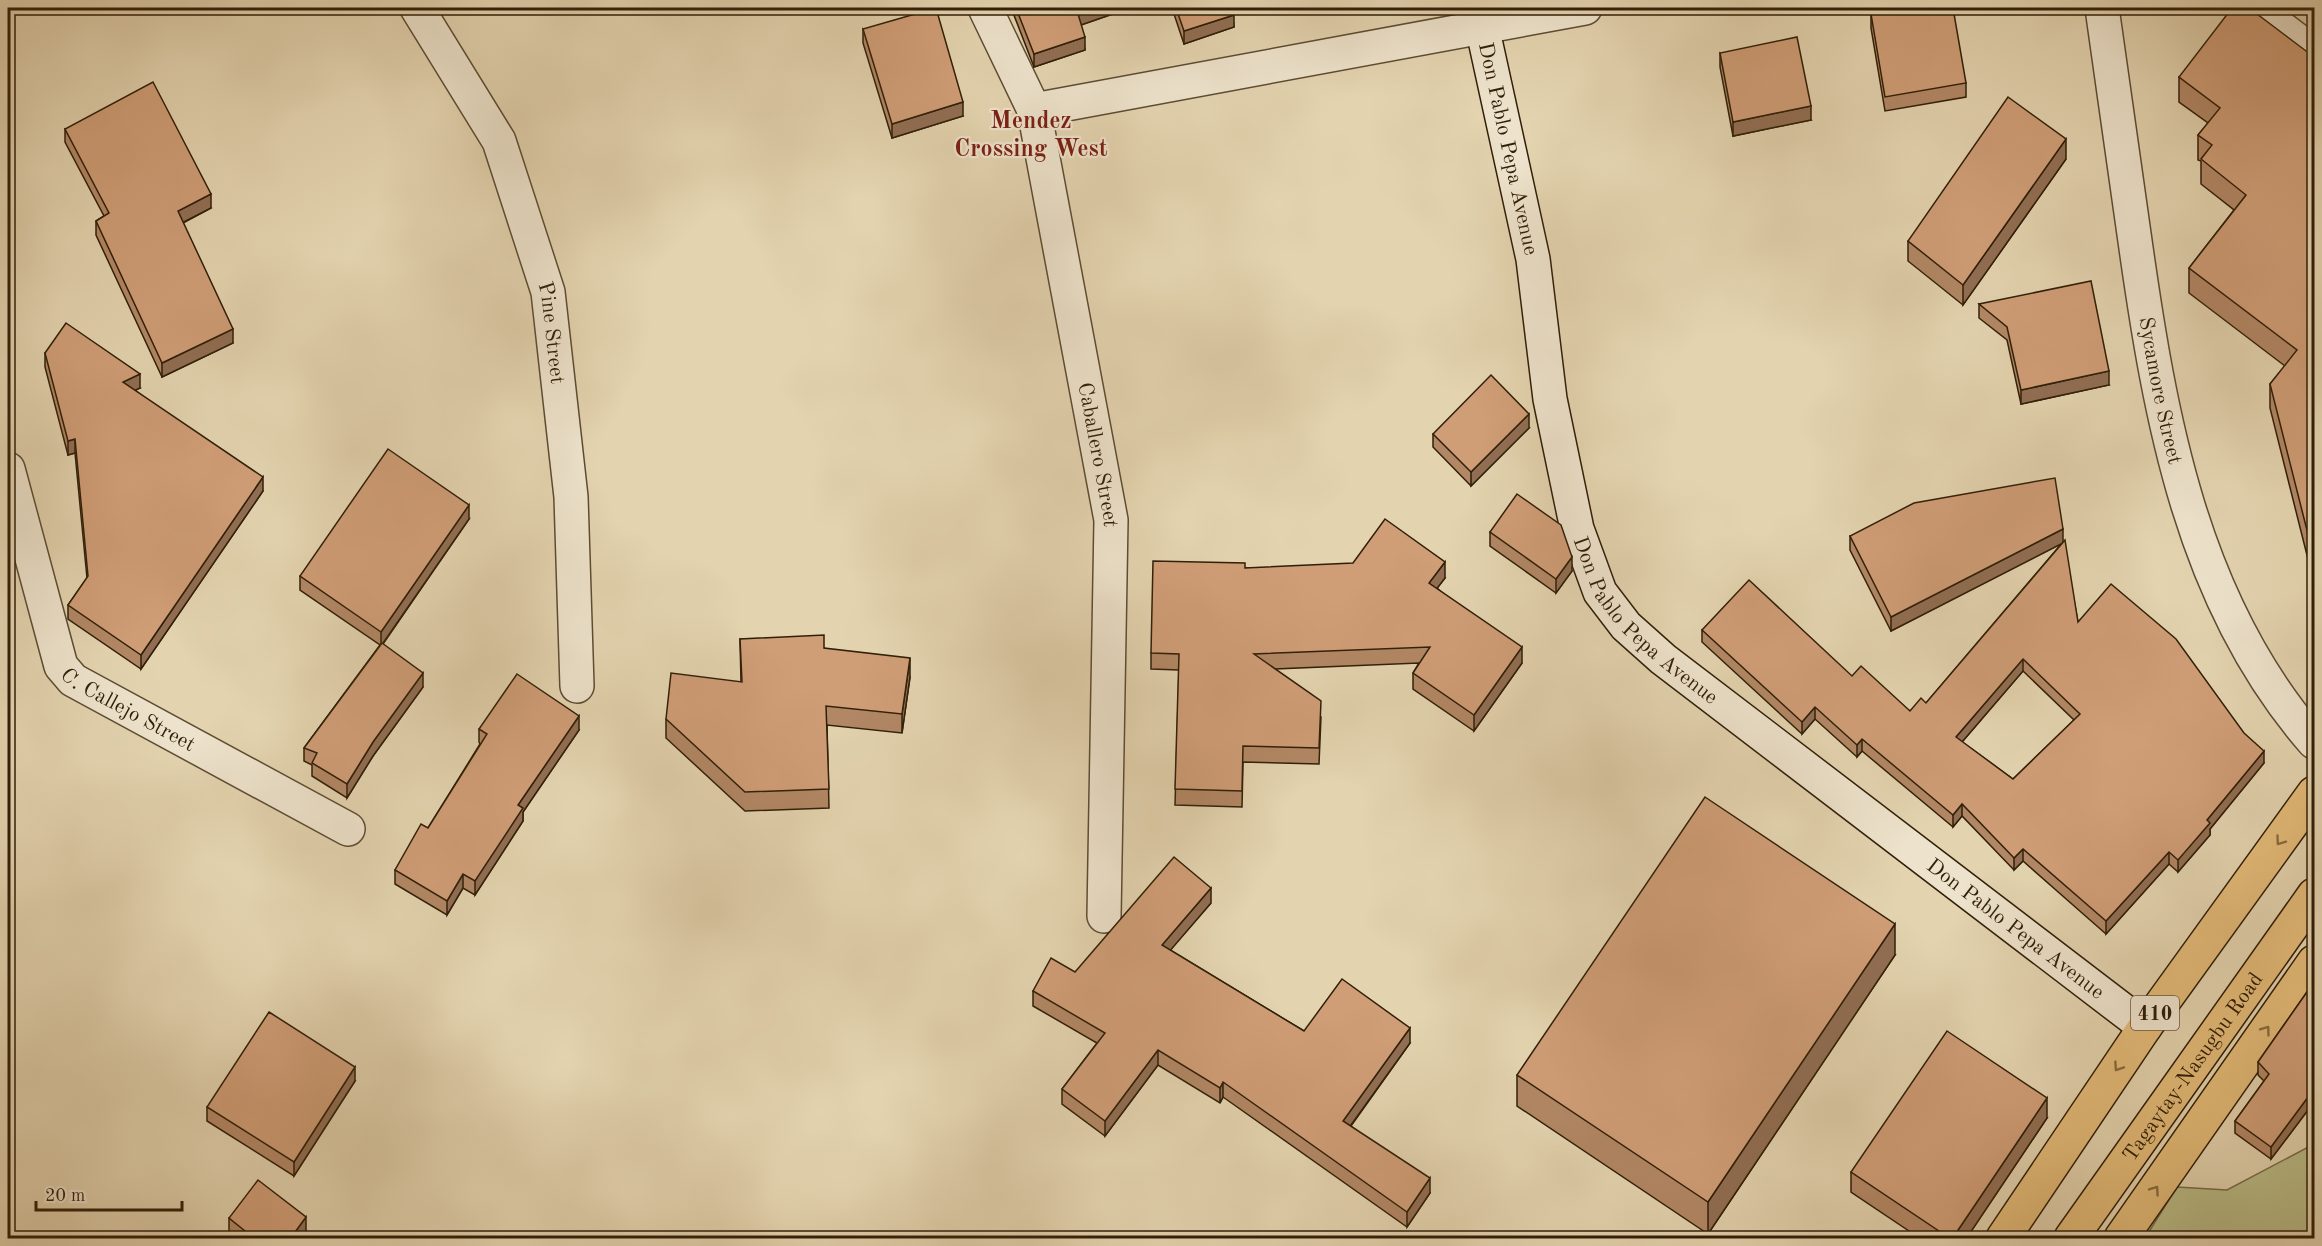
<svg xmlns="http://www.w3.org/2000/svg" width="2322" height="1246" viewBox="0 0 2322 1246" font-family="'Old Standard TT',serif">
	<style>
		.green { fill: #b9bb87; stroke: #746d48; stroke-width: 1.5 }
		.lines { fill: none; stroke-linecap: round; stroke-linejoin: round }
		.street-casing { stroke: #5d4c32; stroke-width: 36 }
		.secondary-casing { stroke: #301f08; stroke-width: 36 }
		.primary-casing { stroke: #301f08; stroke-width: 36 }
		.street { stroke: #ede2cb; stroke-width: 33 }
		.secondary { stroke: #ede2cb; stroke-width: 33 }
		.primary { stroke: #e2ba78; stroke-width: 33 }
		.wall { fill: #b28765; stroke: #301f08; stroke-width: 1.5; fill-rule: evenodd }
		.shaded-wall { fill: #916e53; stroke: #301f08; stroke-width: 1.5 }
		.building { fill: #cf9d76; stroke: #301f08; stroke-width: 1.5; fill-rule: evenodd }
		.oneway { stroke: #896c40 }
		.labels { text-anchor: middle; stroke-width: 4.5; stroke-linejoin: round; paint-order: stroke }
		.shield { fill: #ede2cb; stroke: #695a42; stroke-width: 1.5 }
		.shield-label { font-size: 20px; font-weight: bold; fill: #301f08 }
		.street-label { font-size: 21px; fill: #301f08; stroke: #ede2cb }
		.quarter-label { font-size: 24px; font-weight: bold; fill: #7a1f14; stroke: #ede2cb }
	</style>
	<rect width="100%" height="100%" fill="#e3d3af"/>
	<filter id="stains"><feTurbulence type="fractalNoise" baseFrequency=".00333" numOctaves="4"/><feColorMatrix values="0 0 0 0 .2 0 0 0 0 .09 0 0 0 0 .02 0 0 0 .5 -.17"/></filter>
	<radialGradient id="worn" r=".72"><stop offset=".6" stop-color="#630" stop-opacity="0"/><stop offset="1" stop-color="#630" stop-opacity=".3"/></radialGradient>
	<polygon class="green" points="2314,1144 2314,1238 2145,1238 2177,1187 2227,1190"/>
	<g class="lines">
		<defs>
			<g id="street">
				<path id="s1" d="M 417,8 L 499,141 L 548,292 L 571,497 L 577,686"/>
				<path id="s2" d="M 985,8 L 1034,110 L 1111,520 L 1104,916"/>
				<path id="s3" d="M 2102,8 C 2113,85 2124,163 2135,241 C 2160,418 2192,603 2314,742"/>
				<polyline points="2255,8 2314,53"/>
				<polyline points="1034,110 1585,8"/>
				<path id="s4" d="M 8,469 L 61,666 L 73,680 L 348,829"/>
			</g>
			<g id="secondary">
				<path id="s5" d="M 1478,8 L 1533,259 L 1550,399 L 1577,529 L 1600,592 L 1626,626 L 1663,659 L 2145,1027"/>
			</g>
			<g id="primary">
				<polyline points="2003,1238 2145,1027 2314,793"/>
				<path id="s6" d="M 2071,1238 L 2314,895"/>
				<polyline points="2121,1238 2314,962"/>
			</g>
		</defs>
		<use href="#street" class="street-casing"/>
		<use href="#secondary" class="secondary-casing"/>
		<use href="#primary" class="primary-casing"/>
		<use href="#street" class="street"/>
		<use href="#secondary" class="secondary"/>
		<use href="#primary" class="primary"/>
	</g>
	<g class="wall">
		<polygon points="1012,8 1130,8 1081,25 1085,50 1034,67 1012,10"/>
		<polygon points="1172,8 1232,8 1234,27 1184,44"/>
		<polygon points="1871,14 1966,83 1966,97 1885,111 1871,28"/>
		<polygon points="863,29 963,116 892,138 863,43"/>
		<polygon points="1720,53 1811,120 1733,136 1720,67"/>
		<polygon points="2314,57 2314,583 2270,408 2270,384 2285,366 2189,293 2189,268 2234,210 2201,184 2201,161 2198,160 2198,135 2208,123 2179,102 2179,77"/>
		<polygon points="65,129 211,208 183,223 233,343 162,377 96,235 96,221 104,216 65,142"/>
		<polygon points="2066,159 1963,305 1908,261 1908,241"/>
		<polygon points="1979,304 2109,385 2021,404 2007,340 1979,318"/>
		<polygon points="45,353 140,388 135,390 263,491 141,669 68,619 68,605 87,578 75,453 68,455 45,367"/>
		<polygon points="1529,428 1471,486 1433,447 1433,434"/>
		<polygon points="469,519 383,644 423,687 373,756 347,798 312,776 312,765 304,761 304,748 380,645 300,590 300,576"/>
		<polygon points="1490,532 1572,571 1556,593 1490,546"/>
		<path d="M 1850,536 L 2063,542 L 2078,622 L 2264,763 L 2210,829 L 2210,835 L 2178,872 L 2169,864 L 2106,934 L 2023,861 L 2014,870 L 1962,816 L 1953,827 L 1862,751 L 1857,757 L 1815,719 L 1802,734 L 1702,642 L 1702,630 L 1852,676 L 1910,711 L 1926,703 L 2062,543 L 1891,631 L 1850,550 ZM 2023,671 L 2074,720 L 2013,779 L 1962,742 Z"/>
		<polygon points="1245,568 1445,578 1437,588 1522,663 1474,731 1413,689 1413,673 1419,663 1275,669 1321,717 1319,764 1243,762 1242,807 1175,805 1179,670 1151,669 1151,653"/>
		<polygon points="740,639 824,648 910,677 902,733 827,725 829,808 745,811 666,738 666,719 741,682"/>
		<polygon points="2314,640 2314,670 2308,658 2308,644"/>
		<polygon points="479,729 579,730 523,812 523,821 475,895 463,888 447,915 395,884 395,870 428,828 480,744 479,742"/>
		<polygon points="1211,903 1170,950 1304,1031 1410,1043 1351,1126 1430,1193 1407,1227 1223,1097 1220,1103 1158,1065 1105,1136 1062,1104 1062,1089 1097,1043 1033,1006 1033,991 1075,972"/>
		<polygon points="1895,955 1708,1234 1517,1106 1517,1075"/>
		<polygon points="2314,982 2314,1114 2308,1110 2271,1159 2235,1133 2235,1121 2264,1081 2258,1075 2258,1062"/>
		<polygon points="355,1081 294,1176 207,1121 207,1107"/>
		<polygon points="2047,1118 1966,1239 1921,1239 1851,1192 1851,1172"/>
		<polygon points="229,1218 306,1231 300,1239 237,1239 229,1232"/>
	</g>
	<g class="shaded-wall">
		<polygon points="1095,8 1130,8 1078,26 1078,14"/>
		<polygon points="1234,15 1234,27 1184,44 1184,31"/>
		<polygon points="1085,37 1085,50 1034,67 1034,54"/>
		<polygon points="963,102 963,116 892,138 892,124"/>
		<polygon points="1811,106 1811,120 1733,136 1733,122"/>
		<polygon points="2066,139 2066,159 1963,305 1963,285"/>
		<polygon points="211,194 211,208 178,225 178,211"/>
		<polygon points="233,329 233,343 162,377 162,363"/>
		<polygon points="2109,371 2109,385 2021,404 2021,390"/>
		<polygon points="140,374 140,388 123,396 123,382"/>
		<polygon points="1529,414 1529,428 1471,486 1471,472"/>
		<polygon points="75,439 75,453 68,455 68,441"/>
		<polygon points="263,477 263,491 141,669 141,655"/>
		<polygon points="469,505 469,519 381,646 381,632"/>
		<polygon points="2063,529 2063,543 1891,631 1891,617"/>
		<polygon points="1572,557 1572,571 1556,593 1556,579"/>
		<polygon points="1445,562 1445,578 1429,599 1429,583"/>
		<polygon points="1522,647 1522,663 1474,731 1474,715"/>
		<polygon points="910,658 910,677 902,733 902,714"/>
		<polygon points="2023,659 2023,671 1956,749 1956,737"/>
		<polygon points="423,673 423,687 373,756 347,798 347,784 373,742"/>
		<polygon points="1815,707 1815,719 1802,734 1802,722"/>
		<polygon points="579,716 579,730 523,812 523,821 475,895 475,881 518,805"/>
		<polygon points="1862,739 1862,751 1857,757 1857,745"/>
		<polygon points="2264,751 2264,763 2210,829 2210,835 2178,872 2178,860 2207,820"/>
		<polygon points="1962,804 1962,816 1953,827 1953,815"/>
		<polygon points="2023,849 2023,861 2014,870 2014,858"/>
		<polygon points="2169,852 2169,864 2106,934 2106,921"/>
		<polygon points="463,874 463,888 447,915 447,901"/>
		<polygon points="1211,888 1211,903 1162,960 1162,945"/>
		<polygon points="1895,924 1895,955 1708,1234 1708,1202"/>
		<polygon points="1410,1028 1410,1043 1343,1136 1343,1121"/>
		<polygon points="1158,1050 1158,1065 1105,1136 1105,1121"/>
		<polygon points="355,1067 355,1081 294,1176 294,1162"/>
		<polygon points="1223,1082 1223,1097 1220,1103 1220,1088"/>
		<polygon points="2308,1097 2308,1110 2271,1159 2271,1147"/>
		<polygon points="2047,1098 2047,1118 1966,1239 1952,1239"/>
		<polygon points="1430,1178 1430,1193 1407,1227 1407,1212"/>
		<polygon points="306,1217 306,1231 300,1239 290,1239"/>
	</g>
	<g class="building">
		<polygon points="936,8 963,102 892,124 863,29"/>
		<polygon points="1016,8 1095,8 1078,14 1085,37 1034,54"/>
		<polygon points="1176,8 1232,8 1234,15 1184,31"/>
		<polygon points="1910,8 1953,8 1966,83 1885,97 1871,14"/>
		<polygon points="2232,8 2249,8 2314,57 2314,558 2270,384 2297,350 2189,268 2246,195 2201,159 2212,145 2198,135 2220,108 2179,77"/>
		<polygon points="1797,37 1811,106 1733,122 1720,53"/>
		<polygon points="153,82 211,194 178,211 233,329 162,363 96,221 109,213 65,129"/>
		<polygon points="2008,97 2066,139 1963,285 1908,241"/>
		<polygon points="2091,281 2109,371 2021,390 2007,327 1979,304"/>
		<polygon points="66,323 140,374 123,382 263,477 141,655 68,605 88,576 75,439 68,441 45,353"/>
		<polygon points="1491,375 1529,414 1471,472 1433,434"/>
		<polygon points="388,449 469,505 381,632 300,576"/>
		<polygon points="2055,478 2063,529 1891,617 1850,536 1914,503"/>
		<polygon points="1517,494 1561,525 1572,557 1556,579 1490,532"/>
		<polygon points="1385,519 1445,562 1429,583 1522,647 1474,715 1413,673 1430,647 1254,654 1321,701 1319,748 1243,746 1242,791 1175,789 1179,654 1151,653 1153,561 1245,563 1245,568 1353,563"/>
		<path d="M 2065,540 L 2078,622 L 2111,584 L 2176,639 L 2244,733 L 2264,751 L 2207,820 L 2210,823 L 2178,860 L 2169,852 L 2106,921 L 2023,849 L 2014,858 L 1962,804 L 1953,815 L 1862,739 L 1857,745 L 1815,707 L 1802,722 L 1702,630 L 1749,580 L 1852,676 L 1861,666 L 1910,711 L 1921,698 L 1926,703 ZM 2023,659 L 2080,714 L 2013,779 L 1956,737 Z"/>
		<polygon points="824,635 824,648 910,658 902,714 826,706 829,789 745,792 666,719 671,673 742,682 740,639"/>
		<polygon points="2314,640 2314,657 2308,644"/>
		<polygon points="382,643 423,673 373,742 347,784 312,763 317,753 304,748"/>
		<polygon points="517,674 579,716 518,805 523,808 475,881 463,874 447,901 395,870 421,824 428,828 487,734 479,729"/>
		<polygon points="1705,797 1895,924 1708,1202 1517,1075"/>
		<polygon points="1174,857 1211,888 1162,945 1304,1031 1342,979 1410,1028 1343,1121 1430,1178 1407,1212 1223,1082 1220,1088 1158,1050 1105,1121 1062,1089 1105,1033 1033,991 1051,958 1075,972"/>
		<polygon points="2314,982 2314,1101 2308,1097 2271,1147 2235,1121 2269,1074 2258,1062"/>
		<polygon points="269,1012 355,1067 294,1162 207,1107"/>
		<polygon points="1947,1031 2047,1098 1952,1239 1951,1239 1851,1172"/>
		<polygon points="258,1180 306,1217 290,1239 255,1239 229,1218"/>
	</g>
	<defs><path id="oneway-chevron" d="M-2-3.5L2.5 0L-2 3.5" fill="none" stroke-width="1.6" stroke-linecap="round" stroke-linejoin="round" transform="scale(1.5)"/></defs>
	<g class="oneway">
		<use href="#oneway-chevron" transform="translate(2280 841) rotate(126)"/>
		<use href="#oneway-chevron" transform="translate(2266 1030) rotate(-54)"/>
		<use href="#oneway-chevron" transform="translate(2118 1067) rotate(124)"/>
		<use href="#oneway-chevron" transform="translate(2155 1190) rotate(-55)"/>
	</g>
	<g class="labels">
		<rect class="shield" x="2131" y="996" width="48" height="34" rx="4.5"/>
		<g class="shield-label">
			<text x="2155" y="1020">410</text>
		</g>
		<g class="street-label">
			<text dy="7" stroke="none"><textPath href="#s5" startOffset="144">Don Pablo Pepa Avenue</textPath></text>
			<text dy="7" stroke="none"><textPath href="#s1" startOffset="356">Pine Street</textPath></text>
			<text dy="7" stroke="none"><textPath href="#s3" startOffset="387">Sycamore Street</textPath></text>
			<text dy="7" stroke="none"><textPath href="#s2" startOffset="464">Caballero Street</textPath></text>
			<text dy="7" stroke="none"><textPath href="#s5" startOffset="648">Don Pablo Pepa Avenue</textPath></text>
			<text dy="7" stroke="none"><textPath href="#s4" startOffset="285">C. Callejo Street</textPath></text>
			<text dy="7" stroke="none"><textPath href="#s5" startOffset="1134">Don Pablo Pepa Avenue</textPath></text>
			<text dy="7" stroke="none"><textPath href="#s6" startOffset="210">Tagaytay-Nasugbu Road</textPath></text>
		</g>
		<g class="quarter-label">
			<text x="1031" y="128">Mendez<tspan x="1031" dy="28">Crossing West</tspan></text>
		</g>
	</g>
	<rect width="2322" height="1246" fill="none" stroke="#e3d3af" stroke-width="30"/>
	<rect x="9" y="9" width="2304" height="1228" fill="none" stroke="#301f08" stroke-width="3"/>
	<rect x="15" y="15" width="2292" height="1216" fill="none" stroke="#301f08" stroke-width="1.5"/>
	<path d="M36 1201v9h146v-9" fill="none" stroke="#301f08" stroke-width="3"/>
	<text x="45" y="1201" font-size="18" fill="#301f08" stroke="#ede2cb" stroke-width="4.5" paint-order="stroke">20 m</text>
	<rect width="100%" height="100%" filter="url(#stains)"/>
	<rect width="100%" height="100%" fill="url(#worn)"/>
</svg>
